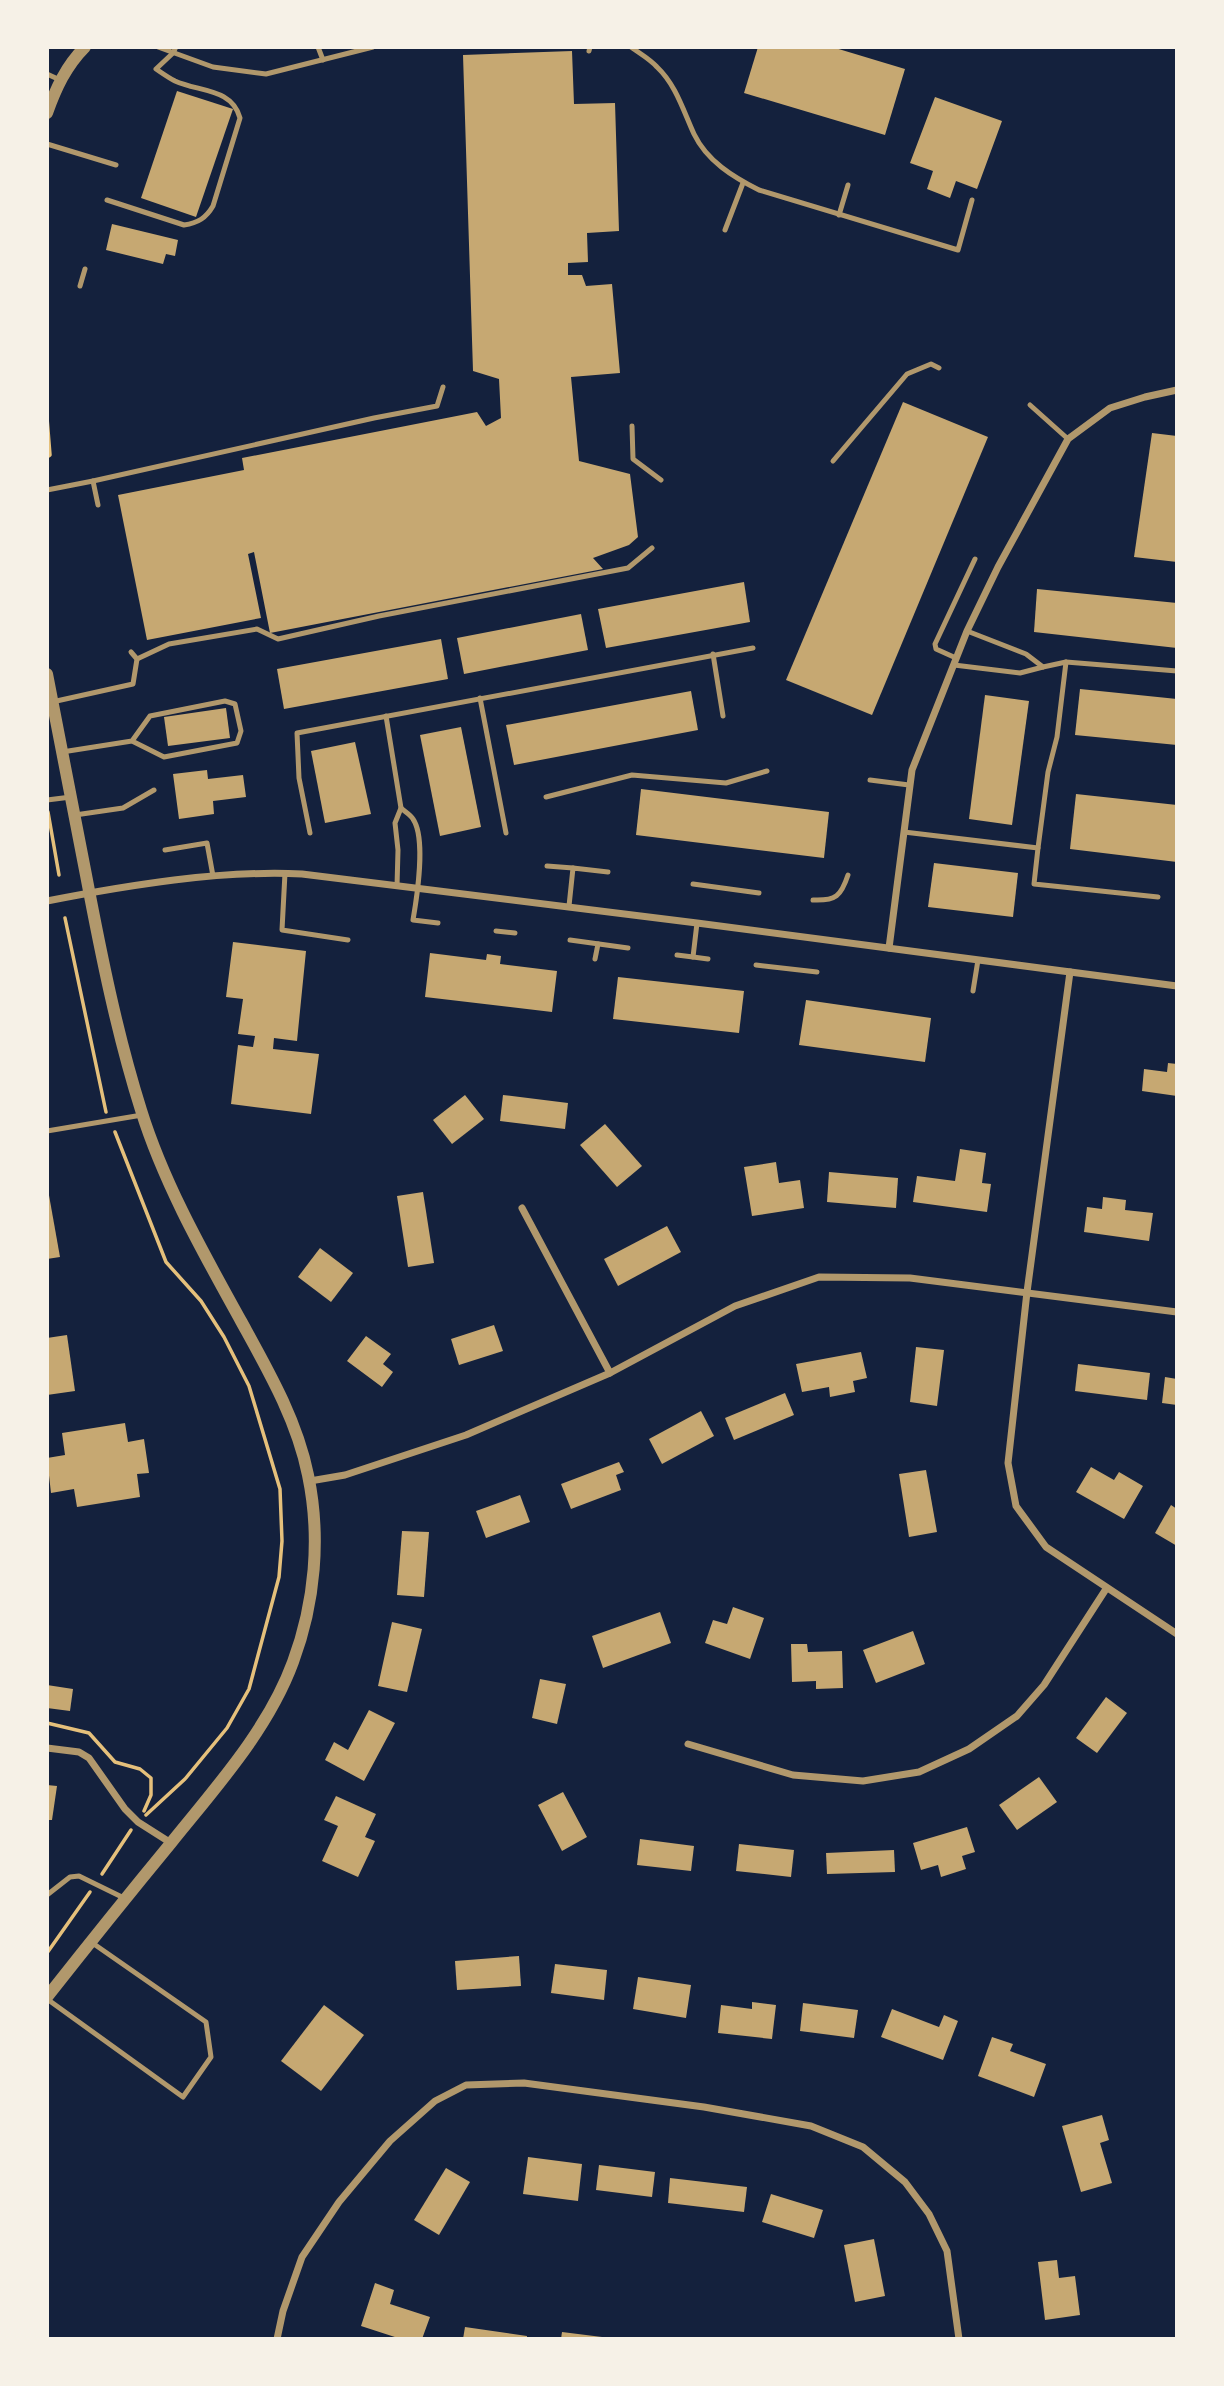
<svg xmlns="http://www.w3.org/2000/svg" width="1224" height="2386" viewBox="0 0 1224 2386" font-family="'Sofia Sans Condensed',sans-serif">
	<style>
		.building { fill: #c6a872 }
		.lines { fill: none; stroke-linecap: round; stroke-linejoin: round }
		.path { stroke: #e5c07b; stroke-width: 3.5 }
		.service { stroke: #b1986c; stroke-width: 5 }
		.minor { stroke: #b1986c; stroke-width: 7 }
		.tertiary { stroke: #b1986c; stroke-width: 12 }
	</style>
	<rect width="100%" height="100%" fill="#14213d"/>
	<g class="building">
		<polygon points="758,47 832,47 905,69 885,135 744,93"/>
		<polygon points="572,51 574,104 615,103 619,231 587,233 588,262 568,263 568,275 582,275 586,286 612,284 620,373 571,377 579,461 630,474 638,537 629,545 593,558 603,569 270,633 254,552 248,554 261,618 147,640 118,495 244,470 242,458 477,412 486,426 501,418 499,379 473,371 463,55"/>
		<polygon points="177,91 233,109 196,217 141,198"/>
		<polygon points="935,97 1002,121 977,189 956,181 950,198 927,189 933,171 910,163"/>
		<polygon points="112,224 178,240 175,256 166,254 163,264 106,250"/>
		<polygon points="903,402 988,437 872,715 786,680"/>
		<polygon points="1152,433 1177,436 1177,562 1134,557"/>
		<polygon points="744,582 750,622 606,648 598,609"/>
		<polygon points="1037,589 1177,603 1177,648 1034,632"/>
		<polygon points="581,614 588,650 464,674 457,638"/>
		<polygon points="441,639 448,679 284,709 277,669"/>
		<polygon points="1080,689 1177,699 1177,745 1075,735"/>
		<polygon points="691,691 698,730 514,765 506,725"/>
		<polygon points="985,695 1029,701 1012,825 969,819"/>
		<polygon points="226,708 230,738 168,746 164,717"/>
		<polygon points="461,727 481,827 440,836 420,735"/>
		<polygon points="355,742 371,814 325,823 311,751"/>
		<polygon points="207,770 208,779 243,775 246,797 213,801 214,814 179,819 173,774"/>
		<polygon points="641,789 829,812 824,858 636,835"/>
		<polygon points="1076,794 1177,805 1177,862 1070,849"/>
		<polygon points="934,863 1018,873 1013,917 928,907"/>
		<polygon points="233,942 306,951 297,1041 274,1038 273,1049 319,1054 311,1114 231,1104 238,1045 253,1047 255,1036 238,1034 243,999 226,997"/>
		<polygon points="430,953 486,960 487,954 501,956 500,964 557,971 552,1012 425,997"/>
		<polygon points="618,977 744,991 739,1033 613,1019"/>
		<polygon points="806,1000 931,1018 925,1062 799,1045"/>
		<polygon points="1168,1063 1177,1064 1177,1096 1142,1091 1144,1069 1167,1072"/>
		<polygon points="465,1095 484,1119 452,1144 433,1120"/>
		<polygon points="503,1095 568,1103 565,1129 500,1121"/>
		<polygon points="605,1124 642,1166 617,1187 580,1145"/>
		<polygon points="960,1149 986,1153 982,1183 991,1184 987,1212 913,1202 917,1176 955,1181"/>
		<polygon points="776,1162 779,1183 800,1180 804,1208 752,1216 744,1167"/>
		<polygon points="829,1172 898,1178 896,1208 827,1202"/>
		<polygon points="47,1184 60,1257 47,1259"/>
		<polygon points="423,1192 434,1263 408,1267 397,1196"/>
		<polygon points="1103,1197 1126,1200 1125,1210 1153,1213 1149,1241 1084,1232 1087,1207 1102,1209"/>
		<polygon points="667,1226 681,1252 618,1286 604,1259"/>
		<polygon points="320,1248 353,1273 331,1302 298,1277"/>
		<polygon points="494,1325 503,1351 459,1365 451,1339"/>
		<polygon points="67,1335 75,1391 47,1395 47,1338"/>
		<polygon points="366,1336 391,1354 383,1364 393,1372 382,1387 347,1361"/>
		<polygon points="916,1347 944,1350 937,1406 910,1402"/>
		<polygon points="861,1352 867,1378 853,1381 855,1392 830,1397 829,1387 802,1392 796,1364"/>
		<polygon points="1078,1364 1150,1373 1147,1400 1075,1391"/>
		<polygon points="1165,1377 1177,1379 1177,1405 1162,1403"/>
		<polygon points="785,1393 794,1415 734,1440 725,1418"/>
		<polygon points="701,1411 714,1436 662,1464 649,1439"/>
		<polygon points="125,1423 128,1442 144,1439 149,1473 137,1474 140,1497 77,1507 74,1489 51,1493 47,1458 65,1455 62,1433"/>
		<polygon points="619,1462 624,1472 616,1475 621,1490 571,1509 561,1484"/>
		<polygon points="1091,1467 1114,1480 1119,1472 1143,1486 1124,1519 1076,1492"/>
		<polygon points="926,1470 937,1532 909,1537 899,1474"/>
		<polygon points="520,1495 530,1522 486,1538 476,1511"/>
		<polygon points="1171,1505 1177,1509 1177,1546 1155,1533"/>
		<polygon points="402,1531 429,1532 424,1597 397,1595"/>
		<polygon points="733,1607 764,1618 750,1659 705,1643 713,1620 727,1624"/>
		<polygon points="660,1612 671,1643 603,1668 592,1636"/>
		<polygon points="392,1622 422,1629 407,1692 378,1686"/>
		<polygon points="913,1631 925,1664 876,1683 863,1650"/>
		<polygon points="791,1644 807,1644 808,1652 842,1651 843,1688 816,1689 816,1681 792,1682"/>
		<polygon points="540,1679 566,1684 557,1724 532,1718"/>
		<polygon points="47,1685 73,1689 70,1711 47,1708"/>
		<polygon points="1106,1697 1127,1713 1097,1753 1076,1738"/>
		<polygon points="369,1710 395,1723 364,1781 325,1760 334,1742 348,1750"/>
		<polygon points="1039,1777 1057,1802 1017,1830 999,1805"/>
		<polygon points="47,1785 57,1786 52,1820 47,1820"/>
		<polygon points="563,1792 587,1837 562,1851 538,1805"/>
		<polygon points="336,1796 376,1814 365,1837 375,1841 358,1877 322,1861 338,1826 324,1820"/>
		<polygon points="967,1827 975,1852 962,1856 966,1869 941,1877 938,1865 921,1870 913,1843"/>
		<polygon points="640,1839 694,1846 691,1871 637,1865"/>
		<polygon points="739,1844 794,1850 791,1877 736,1871"/>
		<polygon points="894,1850 895,1872 827,1874 826,1853"/>
		<polygon points="519,1956 521,1986 457,1990 455,1961"/>
		<polygon points="555,1964 607,1970 604,2000 551,1993"/>
		<polygon points="638,1977 691,1985 686,2018 633,2009"/>
		<polygon points="752,2002 776,2005 772,2039 718,2033 721,2005 752,2009"/>
		<polygon points="803,2003 858,2010 854,2038 800,2031"/>
		<polygon points="324,2005 364,2035 321,2091 281,2061"/>
		<polygon points="892,2009 939,2027 944,2015 958,2021 943,2060 881,2037"/>
		<polygon points="992,2037 1013,2044 1010,2051 1046,2064 1034,2097 978,2076"/>
		<polygon points="1102,2115 1109,2140 1100,2143 1112,2183 1081,2192 1062,2126"/>
		<polygon points="528,2157 582,2164 578,2201 523,2194"/>
		<polygon points="599,2165 655,2172 652,2197 596,2190"/>
		<polygon points="446,2168 470,2182 439,2235 414,2220"/>
		<polygon points="670,2178 747,2187 744,2212 668,2203"/>
		<polygon points="771,2194 823,2210 814,2238 762,2222"/>
		<polygon points="874,2239 885,2296 855,2302 844,2245"/>
		<polygon points="1057,2260 1059,2278 1075,2276 1080,2315 1045,2320 1038,2262"/>
		<polygon points="375,2283 394,2290 390,2304 430,2317 422,2339 401,2339 361,2326"/>
		<polygon points="465,2327 527,2336 527,2339 463,2339"/>
		<polygon points="562,2332 602,2337 602,2339 561,2339"/>
	</g>
	<g class="lines">
		<g class="path">
			<polyline points="47,418 50,455 47,457"/>
			<polyline points="48,812 59,875"/>
			<polyline points="65,918 106,1112"/>
			<polyline points="115,1132 166,1262 201,1301 224,1337 249,1386 280,1489 282,1541 279,1577 249,1689 227,1728 185,1779 146,1815"/>
			<polyline points="47,1723 89,1733 115,1762 140,1769 151,1778 151,1795 144,1811"/>
			<polyline points="102,1874 131,1830"/>
			<polyline points="47,1953 90,1892"/>
		</g>
		<g class="service">
			<polyline points="158,47 213,67 266,74 373,47"/>
			<polyline points="318,47 323,60"/>
			<path d="M 631,47 C 639,53 650,59 657,67 C 676,85 683,110 694,134 C 707,161 733,177 759,190 L 958,250 L 972,200"/>
			<polyline points="589,51 590,47"/>
			<polyline points="47,74 60,80"/>
			<polyline points="47,144 116,165"/>
			<path d="M 107,200 L 184,225 C 198,223 206,218 213,206 L 240,118 C 232,88 199,92 175,81 C 169,78 162,73 156,69 L 173,53 L 176,47"/>
			<polyline points="839,215 848,185"/>
			<polyline points="725,230 743,183"/>
			<polyline points="80,286 85,269"/>
			<polyline points="1030,405 1068,439"/>
			<polyline points="632,426 633,459 661,480"/>
			<polyline points="833,461 907,374 931,364 939,368"/>
			<polyline points="93,481 374,418 437,406 443,387"/>
			<polyline points="47,490 93,481 98,505"/>
			<polyline points="713,654 723,716"/>
			<polyline points="956,658 936,649 935,644 975,559"/>
			<polyline points="137,659 169,644 257,629 278,639 379,616 628,568 652,548"/>
			<polyline points="954,665 1020,673 1043,667 1026,654 967,631"/>
			<polyline points="1043,667 1066,662 1177,671"/>
			<polyline points="480,698 506,833"/>
			<polyline points="52,702 133,684 137,659 131,652"/>
			<polyline points="386,716 401,808 395,823 398,850 397,886"/>
			<polyline points="62,752 132,741 164,757 237,743 241,731 235,704 225,701 150,716 132,741"/>
			<polyline points="870,780 909,785"/>
			<polyline points="546,797 632,775 726,783 767,771"/>
			<polyline points="47,800 71,797"/>
			<path d="M 401,808 C 404,811 411,815 413,819 C 426,838 417,897 413,920 L 438,923"/>
			<polyline points="75,815 123,808 154,790"/>
			<polyline points="904,832 1038,848 1034,884 1158,897"/>
			<polyline points="310,833 299,778 297,733 753,648"/>
			<polyline points="1038,848 1048,772 1057,737 1066,662"/>
			<polyline points="165,850 207,843 213,876"/>
			<polyline points="547,866 573,868"/>
			<polyline points="285,873 282,930 348,940"/>
			<polyline points="693,884 759,893"/>
			<path d="M 813,900 C 836,901 841,896 848,875"/>
			<polyline points="569,906 573,868 608,872"/>
			<polyline points="496,931 515,933"/>
			<polyline points="570,940 628,948"/>
			<polyline points="677,955 693,957 697,923"/>
			<polyline points="693,957 708,959"/>
			<polyline points="595,959 598,944"/>
			<polyline points="756,965 817,972"/>
			<polyline points="973,991 978,960"/>
			<polyline points="47,1131 142,1115"/>
			<polyline points="47,1895 70,1877 79,1876 126,1899"/>
			<polyline points="47,1999 183,2097 211,2057 206,2022 91,1942"/>
		</g>
		<g class="minor">
			<path d="M 47,901 C 129,885 219,870 302,874 L 697,923 L 1177,986"/>
			<polyline points="889,948 912,770 967,631 998,567 1068,439 1110,408 1145,397 1177,390"/>
			<polyline points="1070,972 1027,1292 1008,1463 1016,1506 1046,1547 1177,1634"/>
			<polyline points="522,1208 610,1373"/>
			<polyline points="310,1481 345,1475 466,1435 610,1373 735,1306 819,1277 910,1278 1177,1312"/>
			<polyline points="688,1744 793,1775 863,1781 919,1772 969,1749 1017,1716 1044,1685 1106,1589"/>
			<polyline points="47,1748 79,1752 89,1758 125,1809 138,1822 171,1843"/>
			<polyline points="277,2339 283,2311 302,2257 339,2202 390,2141 435,2101 466,2085 524,2083 704,2107 811,2126 863,2147 905,2182 929,2214 947,2251 959,2339"/>
		</g>
		<g class="tertiary">
			<path d="M 47,113 C 56,88 66,66 85,47"/>
			<path d="M 47,674 C 60,741 73,808 86,875 C 101,954 117,1034 141,1110 C 164,1184 204,1254 241,1321 C 268,1370 297,1420 308,1475 C 321,1537 315,1603 293,1662 C 268,1730 216,1787 171,1843 C 129,1894 88,1945 47,1997"/>
		</g>
	</g>
	<rect width="1224" height="2386" fill="none" stroke="#f6f1e7" stroke-width="98"/>
</svg>
